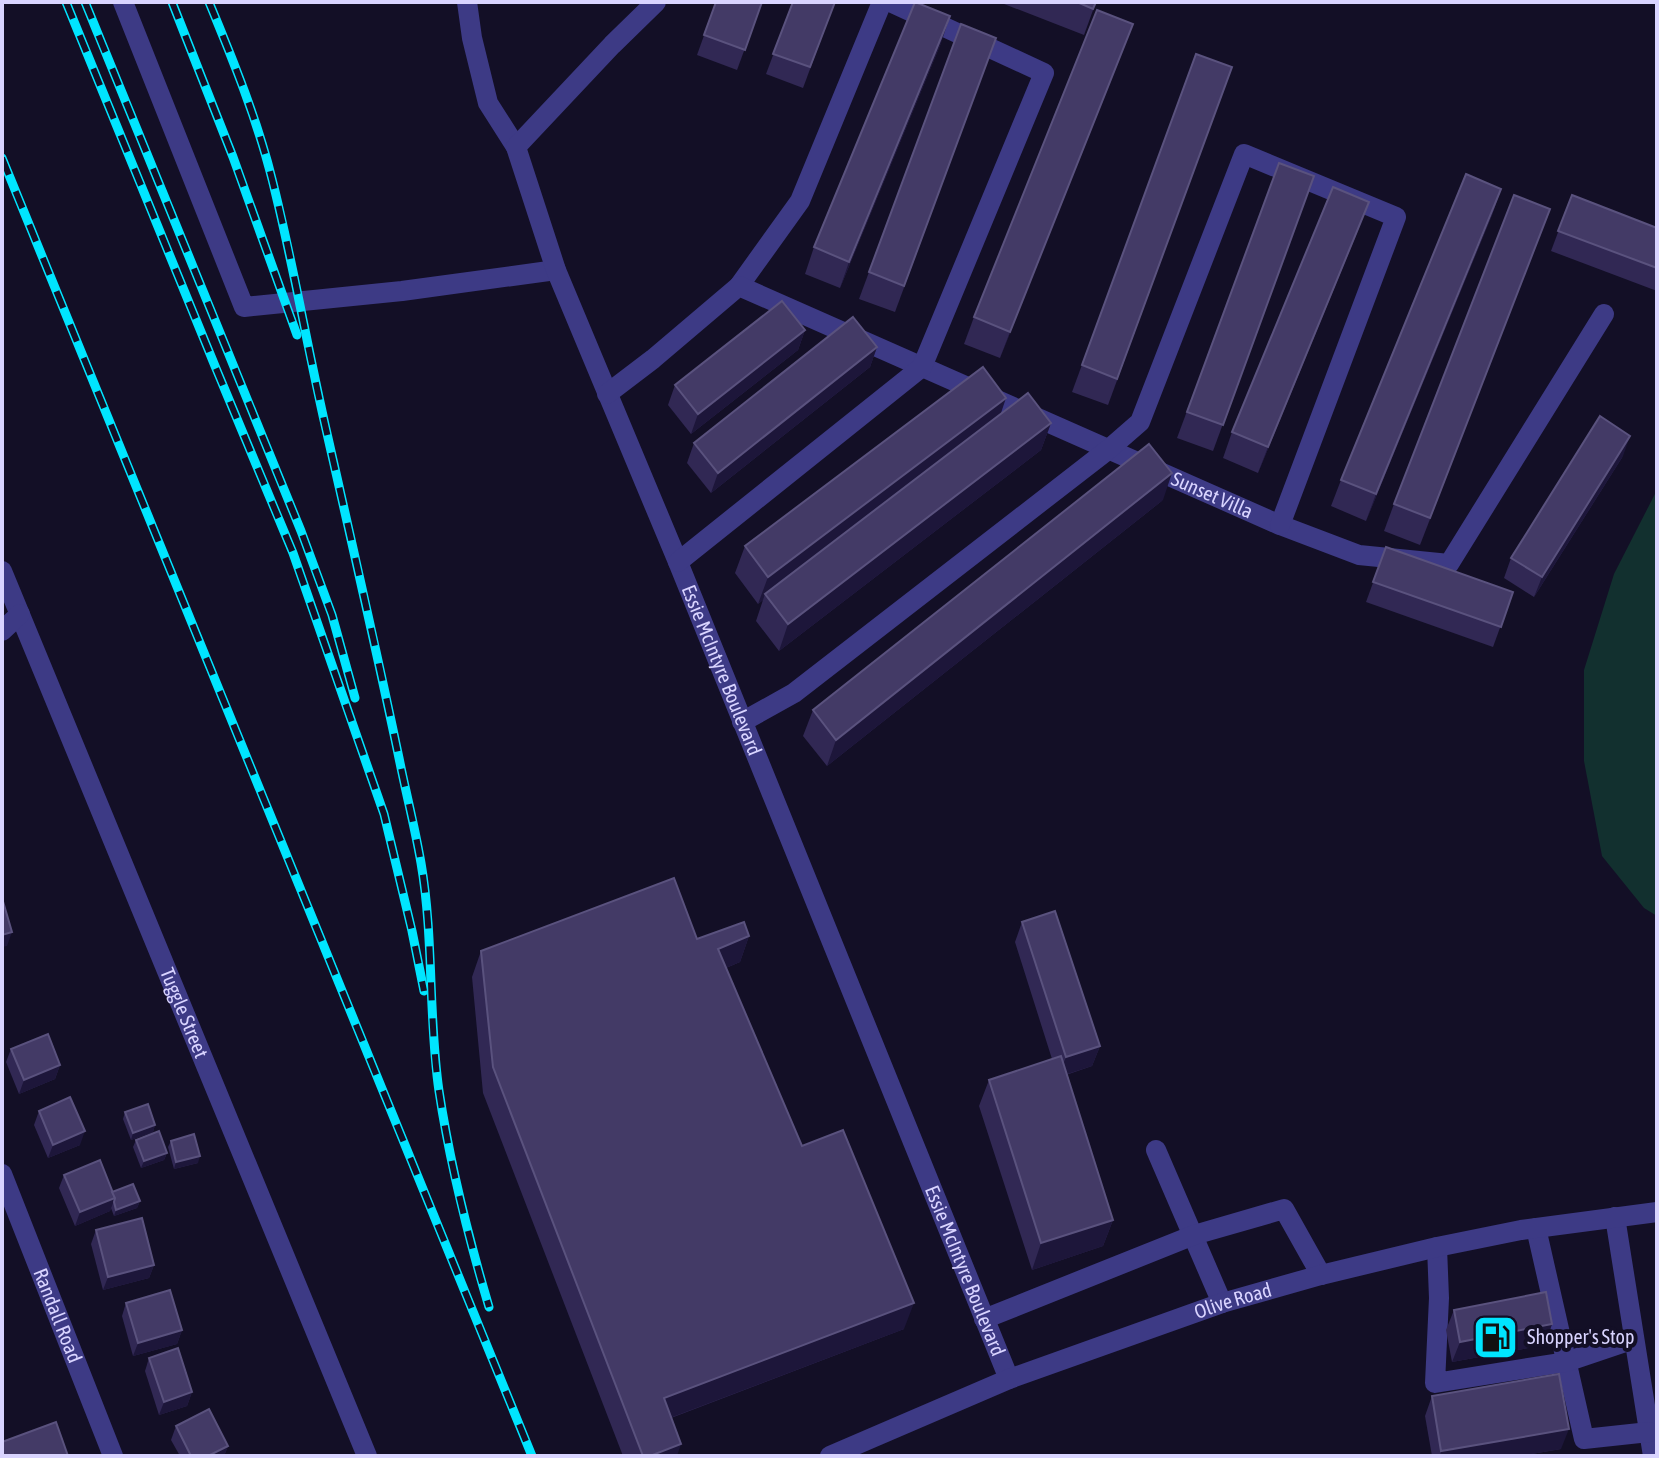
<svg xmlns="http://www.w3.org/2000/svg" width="1659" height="1458" viewBox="0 0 1659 1458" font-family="'Asap Condensed',sans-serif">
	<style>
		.green { fill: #12302f }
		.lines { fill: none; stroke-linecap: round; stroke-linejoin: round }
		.minor { stroke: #3d3a85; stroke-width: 20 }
		.rail-casing { stroke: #00e5ff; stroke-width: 9 }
		.rail { stroke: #130f26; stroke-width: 6; stroke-dasharray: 18; stroke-linecap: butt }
		.wall { fill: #312854 }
		.shaded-wall { fill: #1d163a }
		.building { fill: #433a66; stroke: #5a527e; stroke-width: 2 }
		.labels { text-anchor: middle; stroke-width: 8; stroke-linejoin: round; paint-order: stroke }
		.street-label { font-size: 20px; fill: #d9d4ff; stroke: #130f26 }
		.poi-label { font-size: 20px; fill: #d9d4ff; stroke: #130f26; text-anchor: start }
	</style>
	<rect width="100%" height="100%" fill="#130f26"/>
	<polygon class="green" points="1657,490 1657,916 1644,908 1602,856 1584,761 1584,670 1614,574"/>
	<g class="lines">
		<g class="minor">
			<polyline points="123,2 244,307 402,291 556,270"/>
			<polyline points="467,2 472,38 488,103 516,147"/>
			<path id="s1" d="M 656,2 L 612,45 L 516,147 L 556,270 L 678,562 L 1009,1379"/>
			<polyline points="739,286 800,201 882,2"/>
			<path id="s2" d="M 607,394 L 653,359 L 739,286 L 1280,525 L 1359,555 L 1449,564 L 1604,314"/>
			<polyline points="678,562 922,367 1044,73 890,2"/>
			<path id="s3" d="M 2,571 L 367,1456"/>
			<polyline points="2,631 20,614"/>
			<polyline points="742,722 794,693 1109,449 1140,422 1244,154 1396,217 1280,525"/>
			<polyline points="1156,1150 1222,1303"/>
			<path id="s4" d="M 2,1174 L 113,1456"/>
			<polyline points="1615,1217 1653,1456"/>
			<polyline points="1536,1228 1584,1439 1649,1432"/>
			<polyline points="1437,1247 1439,1298 1435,1383 1566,1362 1634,1339"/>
			<polyline points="984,1319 1194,1235 1284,1209 1321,1275"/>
			<path id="s5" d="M 830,1456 L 1009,1379 L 1222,1303 L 1321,1275 L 1437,1247 L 1521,1230 L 1657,1212"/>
		</g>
		<defs>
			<g id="rail">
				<polyline points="66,2 215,366 293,553 384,814 412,931 424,991"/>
				<polyline points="85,2 301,531 332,615 355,698"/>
				<polyline points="172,2 233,157 297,335"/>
				<path d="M 209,2 C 233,60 257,119 272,179 C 293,262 307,346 326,429 C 351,539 376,648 399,758 C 406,793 415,828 421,863 C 434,938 428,1015 439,1091 C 450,1164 468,1236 489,1307"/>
				<polyline points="2,158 532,1456"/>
			</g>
		</defs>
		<use href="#rail" class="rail-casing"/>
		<use href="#rail" class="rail"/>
	</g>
	<g class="wall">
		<polygon points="716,2 762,2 737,70 697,55"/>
		<polygon points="793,2 835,2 803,88 766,74"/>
		<polygon points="999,2 1096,2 1084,35"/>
		<polygon points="961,24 996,38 895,312 859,299"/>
		<polygon points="1133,24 1000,358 964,344 974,317"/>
		<polygon points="941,43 840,288 805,274 814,247"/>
		<polygon points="1196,54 1232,67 1108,405 1072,392"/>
		<polygon points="1279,163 1314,176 1213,451 1177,438"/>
		<polygon points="1501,189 1492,215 1366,521 1331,506 1341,480"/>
		<polygon points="1572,195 1657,228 1657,291 1551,251"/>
		<polygon points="1550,209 1420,545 1384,531 1394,504"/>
		<polygon points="1359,228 1258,473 1223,458 1232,432"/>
		<polygon points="805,330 798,350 691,434 668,405 675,385"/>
		<polygon points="877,347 870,367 711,493 687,463 694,443"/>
		<polygon points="1001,414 1051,423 1041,450 779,651 756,621 763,600 758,604 735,573 745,546"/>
		<polygon points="1623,456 1534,597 1504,578 1511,558"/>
		<polygon points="1163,500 827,766 803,736 813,710"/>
		<polygon points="1386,547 1513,592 1493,647 1366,602"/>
		<polygon points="1022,922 1100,1046 1092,1066 1066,1075 1113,1220 1103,1246 1032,1270 979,1106 989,1080 1052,1059 1015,942"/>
		<polygon points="749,936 740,962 726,968 802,1146 904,1329 671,1418 677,1456 623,1456 483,1093 472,977 481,951"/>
		<polygon points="11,1049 60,1065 55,1079 19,1094 6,1062"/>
		<polygon points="39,1111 80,1145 48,1158 34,1125"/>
		<polygon points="125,1112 155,1125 153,1132 131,1140 123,1119"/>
		<polygon points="136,1140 167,1153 164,1160 141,1168 133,1147"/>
		<polygon points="171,1141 198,1163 174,1169 168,1147"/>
		<polygon points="64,1175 140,1201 137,1208 114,1216 111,1208 110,1211 75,1226 59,1188"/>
		<polygon points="96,1230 154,1265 149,1278 103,1290 91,1244"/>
		<polygon points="126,1303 182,1330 177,1344 133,1356 122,1316"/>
		<polygon points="1454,1310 1552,1324 1545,1345 1452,1362 1446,1330"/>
		<polygon points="149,1358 192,1392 187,1406 159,1415 145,1371"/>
		<polygon points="1432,1396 1561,1449 1520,1456 1432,1456 1425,1416"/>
		<polygon points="176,1426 228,1446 224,1456 180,1456 171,1440"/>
	</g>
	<g class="shaded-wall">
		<polygon points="950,16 941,43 840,288 849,262"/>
		<polygon points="1133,24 1123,51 1000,358 1010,332"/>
		<polygon points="1501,189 1492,215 1366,521 1376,494"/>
		<polygon points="1369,202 1359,228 1258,473 1268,447"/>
		<polygon points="805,330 798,350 691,434 698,414"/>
		<polygon points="877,347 870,367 711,493 718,473"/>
		<polygon points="1006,398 997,425 765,594 763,600 758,604 768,577"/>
		<polygon points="1051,423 1041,450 779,651 788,624"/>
		<polygon points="1630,436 1623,456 1534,597 1542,577"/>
		<polygon points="1172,473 1163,500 827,766 836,740"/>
		<polygon points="12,932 7,946 2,947 2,935"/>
		<polygon points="749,936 740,962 709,975 718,949"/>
		<polygon points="1100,1046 1092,1066 1058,1077 1066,1057"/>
		<polygon points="60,1065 55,1079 19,1094 24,1080"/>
		<polygon points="155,1125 153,1132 131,1140 133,1133"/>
		<polygon points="85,1131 80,1145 48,1158 53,1145"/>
		<polygon points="167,1153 164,1160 141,1168 144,1161"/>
		<polygon points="200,1156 198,1163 174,1169 176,1162"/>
		<polygon points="115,1198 110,1211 75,1226 80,1212"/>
		<polygon points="140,1201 137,1208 114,1216 116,1210"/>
		<polygon points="1113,1220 1103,1246 1032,1270 1041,1243"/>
		<polygon points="154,1265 149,1278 103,1290 108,1277"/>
		<polygon points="914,1303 904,1329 654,1424 664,1398"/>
		<polygon points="1552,1324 1545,1345 1452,1362 1460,1342"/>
		<polygon points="182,1330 177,1344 133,1356 138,1343"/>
		<polygon points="192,1392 187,1406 159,1415 164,1402"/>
		<polygon points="1569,1429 1561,1449 1520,1456 1440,1456 1441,1451"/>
		<polygon points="681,1444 677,1456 650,1456"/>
		<polygon points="228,1446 224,1456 208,1456"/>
	</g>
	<g class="building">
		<polygon points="716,2 762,2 745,50 704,35"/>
		<polygon points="793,2 835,2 810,67 773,54"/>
		<polygon points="915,2 950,16 849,262 814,247"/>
		<polygon points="1077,2 1096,2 1093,9"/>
		<polygon points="1097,10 1133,24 1010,332 974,317"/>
		<polygon points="961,24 996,38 904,286 869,272"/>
		<polygon points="1196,54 1232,67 1117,379 1082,365"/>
		<polygon points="1279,163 1314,176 1223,425 1187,412"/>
		<polygon points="1466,174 1501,189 1376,494 1341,480"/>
		<polygon points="1333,187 1369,202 1268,447 1232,432"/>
		<polygon points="1514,195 1550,209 1430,518 1394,504"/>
		<polygon points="1572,195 1657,228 1657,268 1558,231"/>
		<polygon points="782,301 805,330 698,414 675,385"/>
		<polygon points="853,317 877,347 718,473 694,443"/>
		<polygon points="983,367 1006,398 768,577 745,546"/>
		<polygon points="1028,393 1051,423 788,624 765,594"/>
		<polygon points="1600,416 1630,436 1542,577 1511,558"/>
		<polygon points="1149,444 1172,473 836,740 813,710"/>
		<polygon points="1386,547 1513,592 1501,627 1373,582"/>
		<polygon points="674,878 697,939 744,922 749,936 718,949 802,1146 843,1130 914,1303 664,1398 681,1444 650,1456 643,1456 493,1067 481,951"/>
		<polygon points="2,898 12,932 2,935"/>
		<polygon points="1055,911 1100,1046 1066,1057 1022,922"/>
		<polygon points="48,1034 60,1065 24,1080 11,1049"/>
		<polygon points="1061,1056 1113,1220 1041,1243 989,1080"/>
		<polygon points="70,1097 85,1131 53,1145 39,1111"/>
		<polygon points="148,1104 155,1125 133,1133 125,1112"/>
		<polygon points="159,1131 167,1153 144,1161 136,1140"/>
		<polygon points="194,1134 200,1156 176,1162 171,1141"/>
		<polygon points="100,1160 115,1198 80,1212 64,1175"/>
		<polygon points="133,1184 140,1201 116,1210 114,1202 115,1198 112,1192"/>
		<polygon points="142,1218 154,1265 108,1277 96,1230"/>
		<polygon points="170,1290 182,1330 138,1343 126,1303"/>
		<polygon points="1546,1292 1552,1324 1460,1342 1454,1310"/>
		<polygon points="178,1348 192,1392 164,1402 149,1358"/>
		<polygon points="1559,1374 1569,1429 1441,1451 1432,1396"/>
		<polygon points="209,1409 228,1446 208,1456 191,1456 176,1426"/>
		<polygon points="56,1422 68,1456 2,1456 2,1442"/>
	</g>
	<defs>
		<symbol id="fuel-square" viewBox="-11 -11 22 22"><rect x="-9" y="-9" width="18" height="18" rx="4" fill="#00e5ff" stroke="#130f26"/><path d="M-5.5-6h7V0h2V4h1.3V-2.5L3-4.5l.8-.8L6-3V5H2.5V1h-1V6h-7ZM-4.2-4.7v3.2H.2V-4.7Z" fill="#111"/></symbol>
	</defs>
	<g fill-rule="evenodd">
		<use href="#fuel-square" x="1470" y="1312" width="51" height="51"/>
	</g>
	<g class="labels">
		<g class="street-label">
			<text dy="7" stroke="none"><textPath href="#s2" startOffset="688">Sunset Villa</textPath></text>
			<text dy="7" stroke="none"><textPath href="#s1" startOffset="764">Essie McIntyre Boulevard</textPath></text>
			<text dy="7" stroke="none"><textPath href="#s3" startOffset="478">Tuggle Street</textPath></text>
			<text dy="7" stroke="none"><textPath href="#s1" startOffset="1412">Essie McIntyre Boulevard</textPath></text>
			<text dy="7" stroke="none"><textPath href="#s5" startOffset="432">Olive Road</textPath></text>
			<text dy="7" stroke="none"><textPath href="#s4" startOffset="152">Randall Road</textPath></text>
		</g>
		<g class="poi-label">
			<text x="1527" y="1344">Shopper's Stop</text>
		</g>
	</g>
	<rect width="1659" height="1458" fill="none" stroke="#d9d4ff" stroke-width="8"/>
</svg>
